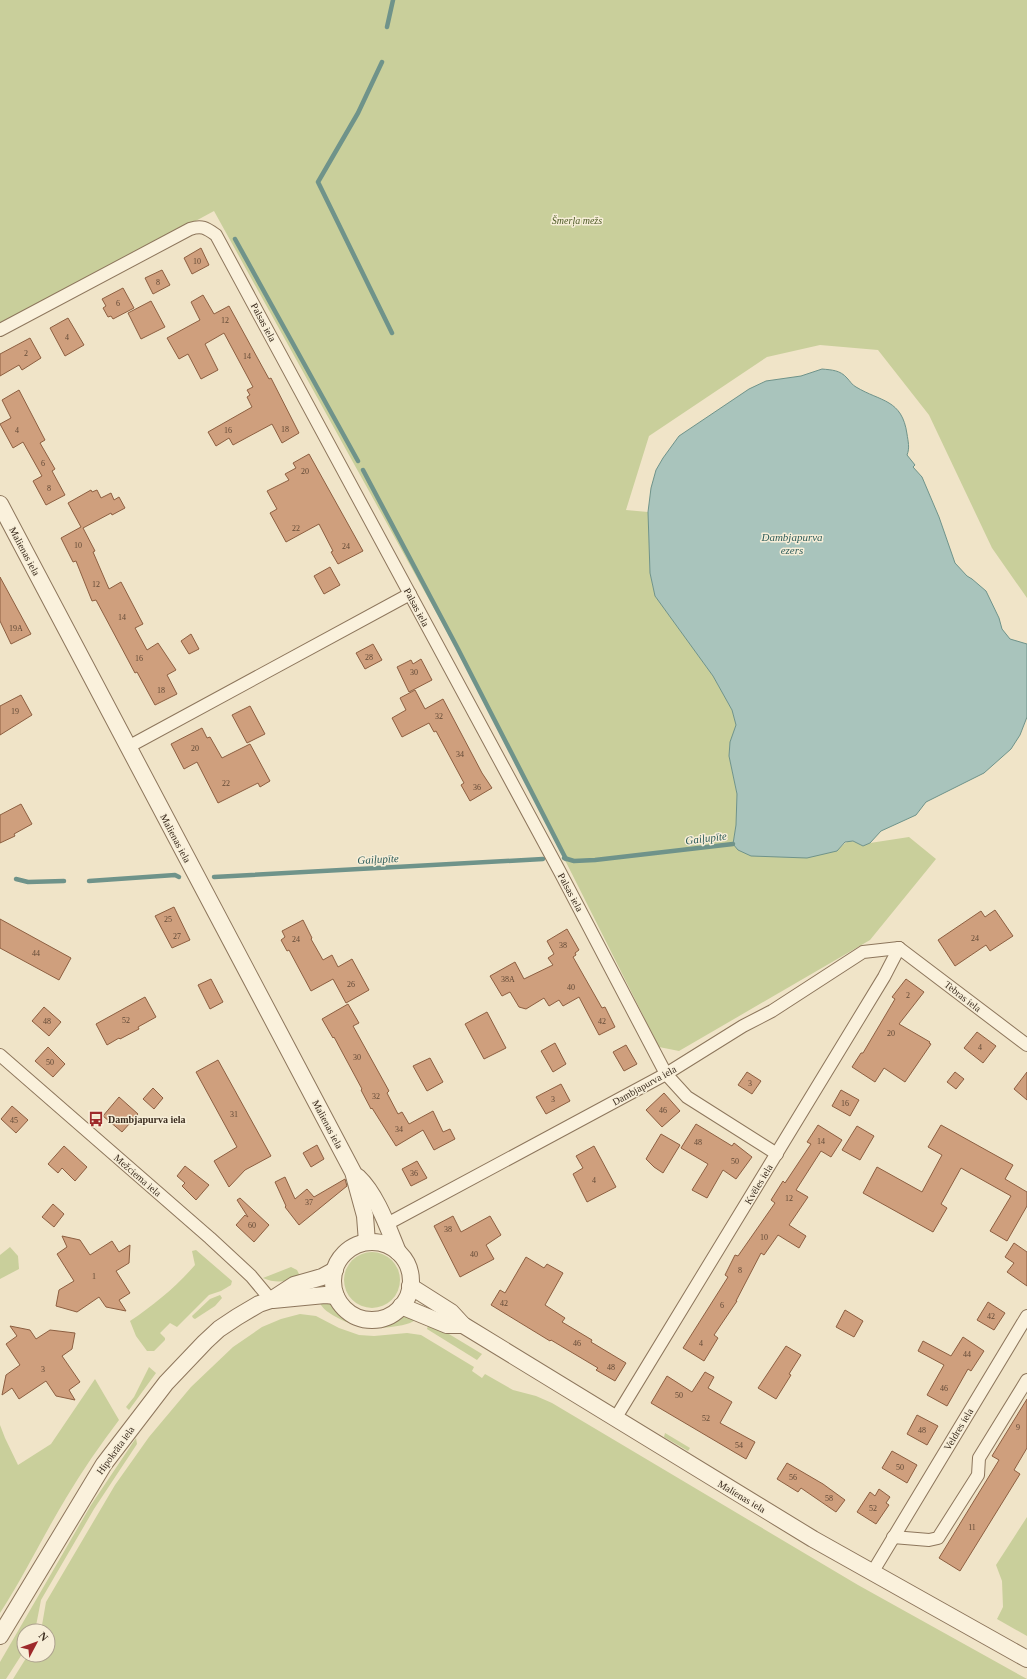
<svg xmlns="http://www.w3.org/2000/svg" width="1027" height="1679" viewBox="0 0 1027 1679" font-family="'Times New Roman',serif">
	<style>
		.green { fill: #c9cf9b }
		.water { fill: #a9c4bc; stroke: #6f938a }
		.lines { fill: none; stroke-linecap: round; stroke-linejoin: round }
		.stream { stroke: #6f938a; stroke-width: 4.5 }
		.building { fill: #cf9f7d; stroke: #8d5f41 }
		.minor-casing { stroke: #8d765c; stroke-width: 14 }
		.tertiary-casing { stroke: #8d765c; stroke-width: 18 }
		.minor { stroke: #faf1dc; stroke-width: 12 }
		.tertiary { stroke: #faf1dc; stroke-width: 16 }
		.labels { text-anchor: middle; stroke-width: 3; stroke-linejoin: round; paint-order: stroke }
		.number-label { font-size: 8px; fill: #624a37 }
		.park-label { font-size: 10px; font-style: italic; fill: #4d5a26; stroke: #f7eed8 }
		.street-label { font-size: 10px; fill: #3d2e20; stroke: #f7eed8 }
		.poi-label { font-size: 10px; font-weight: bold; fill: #3d2e20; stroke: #f7eed8; text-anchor: start }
		.water-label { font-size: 11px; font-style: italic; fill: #2f5d5a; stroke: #f7eed8 }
	</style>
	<rect width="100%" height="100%" fill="#f0e4c8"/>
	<g class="green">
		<path d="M 0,0 L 1027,0 L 1027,598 L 992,548 L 929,415 L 878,350 L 820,345 L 767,357 L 649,436 L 626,510 L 648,512 L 650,573 L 655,596 L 713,676 L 732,710 L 736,725 L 730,742 L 729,756 L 737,794 L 736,825 L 733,844 L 837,851 C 847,840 849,838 863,846 L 870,843 L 909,837 L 936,859 L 870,940 L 679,1051 L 659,1047 L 483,697 L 214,211 L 0,327 Z"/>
		<polygon points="10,1247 18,1256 19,1269 0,1279 0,1255"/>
		<path d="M 196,1250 L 232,1281 L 231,1285 L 221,1291 L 209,1295 L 177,1327 L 170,1323 L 160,1333 L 165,1338 L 165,1340 L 154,1351 L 147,1351 L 136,1336 L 130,1321 C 154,1305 176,1287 195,1265 L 192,1251 Z"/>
		<circle cx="372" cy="1280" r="28"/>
		<path d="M 291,1267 L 297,1270 L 301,1278 C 287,1281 276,1284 263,1278 Z"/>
		<polygon points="220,1295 222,1298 215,1306 195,1319 193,1318 192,1316 210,1299"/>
		<path d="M 324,1301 L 331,1304 L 349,1318 L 364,1324 L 384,1324 L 399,1317 L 407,1316 L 415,1320 C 408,1327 375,1329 364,1328 C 352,1325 324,1314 320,1303 Z"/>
		<polygon points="300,1314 316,1316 339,1328 359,1335 374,1336 407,1333 421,1335 474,1367 472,1371 482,1378 485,1374 513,1390 536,1396 552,1403 858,1585 1027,1679 13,1679 28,1655 48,1655 48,1631 41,1631 46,1602 115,1485 149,1437 191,1387 233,1347 262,1327 281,1319"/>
		<polygon points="429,1322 482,1354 477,1360 427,1329"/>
		<polygon points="149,1367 156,1373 129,1410 126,1407 134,1397"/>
		<path d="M 95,1379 L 119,1420 C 100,1445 82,1471 66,1498 C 43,1536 24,1576 0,1613 L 0,1425 L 5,1438 L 18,1465 L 51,1444 Z"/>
		<polygon points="665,1433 690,1448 688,1451 664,1437"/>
		<polygon points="136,1438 137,1444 94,1509 41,1600 35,1631 24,1631 24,1651 6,1679 0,1679 0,1662 91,1505"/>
		<polygon points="1027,1517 1027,1636 997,1619 1003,1607 1002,1581 996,1565"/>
	</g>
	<path class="water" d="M 822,369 C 832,370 840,370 847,378 C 850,381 852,385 856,387 C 881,402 902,399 907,434 C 908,441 910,448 907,455 L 915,465 L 913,467 L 922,477 L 939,517 L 955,563 L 967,576 L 972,579 L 986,591 L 999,618 L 1002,629 L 1010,639 L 1027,644 L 1027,717 L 1020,735 L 1011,749 L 984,773 L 926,802 L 916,815 L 881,831 L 870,843 L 863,846 L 853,841 L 845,842 L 837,851 L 807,858 L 751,856 L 738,850 L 733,844 L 736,825 L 737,794 L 729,756 L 730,742 L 736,725 L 732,710 L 713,676 L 655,596 L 650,573 L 648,512 L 651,488 L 656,470 L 663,458 L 679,436 L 749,389 L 766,381 L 801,376 Z"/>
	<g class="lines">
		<g class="stream">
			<polyline points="387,27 393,0"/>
			<polyline points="382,62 358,113 318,182 392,333"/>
			<polyline points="235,239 358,461"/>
			<polyline points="363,470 457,647 566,859"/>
			<polyline points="564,858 574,861 595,860 733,844"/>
			<polyline points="214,877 543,859"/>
			<polyline points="16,879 28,882 64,881"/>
			<polyline points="89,881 175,875 179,877"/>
		</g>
	</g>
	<g class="building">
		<polygon points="201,248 209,265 192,274 184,258"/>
		<polygon points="162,270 170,285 153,294 145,278"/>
		<polygon points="123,288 134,308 113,319 111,316 108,317 103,308 106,306 102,299"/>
		<polygon points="203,295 214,314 229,306 269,379 271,378 299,433 282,443 272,424 233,445 229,438 216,446 208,432 252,407 247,397 250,395 247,390 253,387 224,333 205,344 218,370 201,379 188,354 179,359 167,338 200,320 191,302"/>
		<polygon points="151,301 165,327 141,339 128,313"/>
		<polygon points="68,318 84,345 65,356 50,328"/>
		<polygon points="30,338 41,358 22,370 19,365 0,376 0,354"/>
		<polygon points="19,390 45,440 40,443 55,469 52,471 65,495 46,505 33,481 42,476 23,442 13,448 0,424 11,418 2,400"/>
		<polygon points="309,454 363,551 338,564 331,552 333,551 319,524 286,542 270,513 277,509 267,491 289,480 285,474 296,468 293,463"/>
		<polygon points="91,490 92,492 97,490 101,498 111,493 114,500 119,497 125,508 112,515 111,513 83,528 95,551 93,552 109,589 121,582 143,624 135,628 147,650 158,643 176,670 167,675 177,694 155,705 137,672 135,673 96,600 92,601 76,561 73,562 61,538 81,527 68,503"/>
		<polygon points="330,567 340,585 324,594 314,576"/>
		<polygon points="0,577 31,634 11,644 0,621"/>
		<polygon points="191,634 199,649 189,654 181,641"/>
		<polygon points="373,644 382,660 365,669 356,653"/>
		<polygon points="421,659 432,680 409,692 397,667 411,660 413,664"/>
		<polygon points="415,690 425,709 443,699 482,773 492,788 470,801 461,785 464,783 436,731 434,732 429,723 402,737 392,718 406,710 400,698"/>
		<polygon points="21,695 32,715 0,735 0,706"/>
		<polygon points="250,706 265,734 247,743 232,715"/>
		<polygon points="202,728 207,738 210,737 222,758 250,744 270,781 260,787 258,783 218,803 197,762 184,769 171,744"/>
		<polygon points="21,804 32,824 14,834 15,836 0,843 0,815"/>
		<polygon points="174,907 190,940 172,948 155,916"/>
		<polygon points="995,910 1013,936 990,951 986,945 955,966 938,940 981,911 985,917"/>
		<polygon points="0,919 71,958 59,980 0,948"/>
		<polygon points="303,920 312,938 311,939 323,960 332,955 338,967 352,959 369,990 346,1003 333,979 311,991 289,950 287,951 281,940 285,937 282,931"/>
		<polygon points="567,929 579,950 575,953 576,955 573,957 602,1008 605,1007 615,1027 599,1035 579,997 563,1006 559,1000 549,1006 544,998 526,1009 519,1007 510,992 502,996 490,976 515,962 524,979 553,965 548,958 554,954 547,941"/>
		<polygon points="211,979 223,1002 210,1009 198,985"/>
		<polygon points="906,979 924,992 899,1024 930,1042 929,1043 931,1044 905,1082 884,1068 875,1082 852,1067 861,1053 863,1053 895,999 892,997"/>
		<polygon points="145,997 156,1017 138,1027 139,1029 120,1039 119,1038 107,1045 96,1024"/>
		<polygon points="348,1004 359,1023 353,1026 389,1091 387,1093 398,1114 402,1112 409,1124 433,1111 443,1132 450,1129 455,1139 434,1150 423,1130 396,1146 372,1108 371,1109 361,1090 362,1089 334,1037 333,1038 322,1019"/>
		<polygon points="44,1007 61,1022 49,1036 32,1021"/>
		<polygon points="487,1012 506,1048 484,1059 465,1024"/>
		<polygon points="977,1032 996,1046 983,1063 964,1048"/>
		<polygon points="555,1043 566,1064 553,1072 541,1051"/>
		<polygon points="626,1045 637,1064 624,1071 613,1052"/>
		<polygon points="48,1047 65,1064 53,1077 35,1061"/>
		<polygon points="430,1058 443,1082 427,1091 413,1066"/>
		<polygon points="218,1060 271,1156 245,1170 229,1187 214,1161 237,1147 196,1072"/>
		<polygon points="747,1072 761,1081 752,1094 738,1085"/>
		<polygon points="955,1072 964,1079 956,1089 947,1082"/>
		<polygon points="1027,1072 1027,1100 1014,1089"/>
		<polygon points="561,1084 570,1101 546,1114 536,1097"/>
		<polygon points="153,1088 163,1098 154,1109 143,1099"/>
		<polygon points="841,1090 859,1100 850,1116 832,1106"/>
		<polygon points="664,1093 680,1111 662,1127 646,1110"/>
		<polygon points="119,1097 138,1114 122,1132 103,1116"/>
		<polygon points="12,1106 28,1120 16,1133 1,1119"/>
		<polygon points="696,1124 732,1146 734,1143 752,1157 736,1179 723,1170 707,1198 692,1190 708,1164 681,1148"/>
		<polygon points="818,1125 842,1140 831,1157 821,1151 796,1190 808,1197 789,1225 806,1236 799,1248 778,1235 764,1255 761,1253 736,1301 737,1301 714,1335 718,1338 704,1361 683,1348 728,1277 725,1275 735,1255 738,1256 775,1203 771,1200 783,1181 785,1183 811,1144 807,1142"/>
		<polygon points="941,1125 1013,1165 1005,1179 1027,1192 1027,1206 1007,1241 990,1231 1011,1196 961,1168 941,1204 947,1208 933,1232 863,1193 877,1167 922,1192 942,1155 928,1147"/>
		<polygon points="857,1126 874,1136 860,1160 842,1150"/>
		<polygon points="661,1134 680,1145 663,1173 654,1167 646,1159"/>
		<polygon points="317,1145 324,1159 311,1167 303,1153"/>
		<polygon points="64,1146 87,1167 75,1181 62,1168 58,1173 48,1164"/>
		<polygon points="594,1146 616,1187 587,1202 573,1174 583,1168 576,1156"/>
		<polygon points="417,1161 427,1178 411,1186 402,1169"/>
		<polygon points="185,1166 209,1185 196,1200 182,1186 185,1183 177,1176"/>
		<polygon points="285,1177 295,1199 307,1189 314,1197 345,1179 347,1186 299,1225 285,1207 286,1206 275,1182"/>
		<polygon points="240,1198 269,1225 254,1242 236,1225 245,1215 248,1217 237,1200"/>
		<polygon points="53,1204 64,1214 54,1227 42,1217"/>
		<polygon points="453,1216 461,1232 490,1216 501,1235 486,1245 494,1259 460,1277 434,1226"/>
		<polygon points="62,1236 80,1240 90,1255 112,1241 119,1252 130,1245 129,1263 116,1271 130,1293 119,1300 126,1311 106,1307 99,1297 77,1312 56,1306 59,1290 74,1281 57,1254 67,1247"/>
		<polygon points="1014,1243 1027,1252 1027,1286 1007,1272 1014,1263 1005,1257"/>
		<polygon points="526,1257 544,1268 547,1264 563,1273 545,1305 565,1318 562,1322 592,1340 591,1342 626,1363 615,1381 596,1370 598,1368 551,1340 550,1341 491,1305 500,1290 505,1293"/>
		<polygon points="988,1302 1005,1313 994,1330 977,1320"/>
		<polygon points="845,1310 863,1321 854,1337 836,1327"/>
		<polygon points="10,1326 30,1330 36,1339 50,1330 75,1333 72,1349 62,1356 80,1382 69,1390 75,1400 56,1396 46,1381 19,1399 12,1388 2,1395 6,1375 20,1365 6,1344 17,1336"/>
		<polygon points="963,1337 984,1351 971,1371 968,1369 947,1406 927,1395 944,1365 918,1351 923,1341 951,1356"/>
		<polygon points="786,1346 801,1355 789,1374 791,1375 776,1399 758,1388"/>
		<polygon points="705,1372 714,1377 708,1388 732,1402 720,1423 755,1442 746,1459 651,1403 667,1376 692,1392"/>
		<polygon points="1027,1399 1027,1448 1014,1470 1020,1474 960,1571 939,1558 999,1460 992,1456"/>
		<polygon points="917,1415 938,1426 927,1445 907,1434"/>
		<polygon points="892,1451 917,1465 907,1483 882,1468"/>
		<polygon points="787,1463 823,1484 845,1500 836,1512 801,1488 798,1492 777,1479"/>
		<polygon points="879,1489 890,1497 886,1503 889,1505 876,1524 857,1512 870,1492 875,1496"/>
	</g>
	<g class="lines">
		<defs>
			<g id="minor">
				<path d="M 0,330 L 190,229 C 202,225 206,228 216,235 L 560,872 L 666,1074 L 687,1097 L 777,1154"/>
				<polyline points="128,747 410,594"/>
				<polyline points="899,948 1027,1045"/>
				<polyline points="0,1055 210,1238 251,1276 271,1300"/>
				<polyline points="387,1224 666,1074 743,1026 772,1011 863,952 899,948"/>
				<polyline points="615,1419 884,977 899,948"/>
				<polyline points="893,1537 929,1540 938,1538 978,1475 979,1458 1027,1380"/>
				<polyline points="872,1573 1027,1316"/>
			</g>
			<g id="tertiary">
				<polyline points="0,504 353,1172 365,1216 367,1242"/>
				<path d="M 358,1177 C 377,1195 388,1228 398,1252"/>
				<circle cx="372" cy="1281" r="39"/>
				<polyline points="410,1286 451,1312 463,1325 813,1539 1027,1659"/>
				<polyline points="273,1300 325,1295 336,1296"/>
				<polyline points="401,1306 447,1325 463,1325"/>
				<polyline points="0,1636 104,1464 166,1383 205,1342 219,1329 237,1317 259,1304 271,1300 294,1285 322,1277 335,1270"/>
			</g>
		</defs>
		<use href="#minor" class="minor-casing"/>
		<use href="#tertiary" class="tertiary-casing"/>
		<use href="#minor" class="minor"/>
		<use href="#tertiary" class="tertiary"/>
	</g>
	<defs>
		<symbol id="bus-bare" viewBox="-9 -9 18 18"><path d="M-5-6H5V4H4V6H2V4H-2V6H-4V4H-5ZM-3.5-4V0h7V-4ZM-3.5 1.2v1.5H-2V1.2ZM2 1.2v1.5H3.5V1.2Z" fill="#9e2a2b" stroke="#f7eed8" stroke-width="2.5" paint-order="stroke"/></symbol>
	</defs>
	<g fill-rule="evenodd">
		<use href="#bus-bare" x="85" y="1108" width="22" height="22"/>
	</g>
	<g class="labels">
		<g class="number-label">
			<text x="197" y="264">10</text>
			<text x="158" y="285">8</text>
			<text x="118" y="306">6</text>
			<text x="225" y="323">12</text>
			<text x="67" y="340">4</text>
			<text x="26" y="356">2</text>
			<text x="247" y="359">14</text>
			<text x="285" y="432">18</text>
			<text x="17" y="433">4</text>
			<text x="228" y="433">16</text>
			<text x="43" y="466">6</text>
			<text x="305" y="474">20</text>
			<text x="49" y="491">8</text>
			<text x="296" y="531">22</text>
			<text x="78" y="548">10</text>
			<text x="346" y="549">24</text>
			<text x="96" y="587">12</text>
			<text x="122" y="620">14</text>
			<text x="16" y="631">19A</text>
			<text x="369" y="660">28</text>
			<text x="139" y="661">16</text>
			<text x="414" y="675">30</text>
			<text x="161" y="693">18</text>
			<text x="15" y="714">19</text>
			<text x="439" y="719">32</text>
			<text x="195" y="751">20</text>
			<text x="460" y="757">34</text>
			<text x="226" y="786">22</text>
			<text x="477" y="790">36</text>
			<text x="168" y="922">25</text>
			<text x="177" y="939">27</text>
			<text x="975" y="941">24</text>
			<text x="296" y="942">24</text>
			<text x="563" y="948">38</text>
			<text x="36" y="956">44</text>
			<text x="508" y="982">38A</text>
			<text x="351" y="987">26</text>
			<text x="571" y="990">40</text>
			<text x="908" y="998">2</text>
			<text x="126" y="1023">52</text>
			<text x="47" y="1024">48</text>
			<text x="602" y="1024">42</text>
			<text x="891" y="1036">20</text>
			<text x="980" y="1050">4</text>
			<text x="357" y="1060">30</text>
			<text x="50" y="1065">50</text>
			<text x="750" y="1086">3</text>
			<text x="376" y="1099">32</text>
			<text x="553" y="1102">3</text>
			<text x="845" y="1106">16</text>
			<text x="663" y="1113">46</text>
			<text x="234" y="1117">31</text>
			<text x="14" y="1123">45</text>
			<text x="399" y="1132">34</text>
			<text x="821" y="1144">14</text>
			<text x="698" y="1145">48</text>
			<text x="735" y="1164">50</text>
			<text x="414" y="1176">36</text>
			<text x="594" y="1183">4</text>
			<text x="789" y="1201">12</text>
			<text x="309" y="1205">37</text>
			<text x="252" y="1228">60</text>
			<text x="448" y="1232">38</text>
			<text x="764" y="1240">10</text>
			<text x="474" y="1257">40</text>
			<text x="740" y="1273">8</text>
			<text x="94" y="1279">1</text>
			<text x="504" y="1306">42</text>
			<text x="722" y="1308">6</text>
			<text x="991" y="1319">42</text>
			<text x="577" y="1346">46</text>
			<text x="701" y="1346">4</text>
			<text x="967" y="1357">44</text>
			<text x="611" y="1370">48</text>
			<text x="43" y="1372">3</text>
			<text x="944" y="1391">46</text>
			<text x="679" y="1398">50</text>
			<text x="706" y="1421">52</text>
			<text x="1018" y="1430">9</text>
			<text x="922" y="1433">48</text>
			<text x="739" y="1448">54</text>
			<text x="900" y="1470">50</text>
			<text x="793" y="1480">56</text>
			<text x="829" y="1501">58</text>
			<text x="873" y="1511">52</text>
			<text x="972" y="1530">11</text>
		</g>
		<g class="park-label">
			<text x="577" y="224">Šmerļa mežs</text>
		</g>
		<g class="street-label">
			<text transform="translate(264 322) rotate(62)" y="4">Palsas iela</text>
			<text transform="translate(25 551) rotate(62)" y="4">Malienas iela</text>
			<text transform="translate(417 607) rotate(62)" y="4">Palsas iela</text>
			<text transform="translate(176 838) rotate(62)" y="4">Malienas iela</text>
			<text transform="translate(571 892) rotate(62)" y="4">Palsas iela</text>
			<text transform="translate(963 996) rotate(38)" y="4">Tebras iela</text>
			<text transform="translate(644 1085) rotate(-29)" y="4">Dambjapurva iela</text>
			<text transform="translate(328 1124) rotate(62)" y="4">Malienas iela</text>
			<text transform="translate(138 1175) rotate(41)" y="4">Mežciema iela</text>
			<text transform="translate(758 1184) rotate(-59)" y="4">Kvēles iela</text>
			<text transform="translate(958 1429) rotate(-59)" y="4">Veldres iela</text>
			<text transform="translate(115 1450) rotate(-54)" y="4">Hipokrāta iela</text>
			<text transform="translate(742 1496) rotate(31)" y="4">Malienas iela</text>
		</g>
		<g class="poi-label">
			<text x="108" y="1123">Dambjapurva iela</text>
		</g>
		<g class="water-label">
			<text x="792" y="541">Dambjapurva<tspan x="792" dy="13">ezers</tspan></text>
			<text transform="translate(706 838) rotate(-7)" y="4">Gaiļupīte</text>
			<text transform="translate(378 859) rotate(-3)" y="4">Gaiļupīte</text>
		</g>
	</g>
	<g transform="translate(36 1643) rotate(49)"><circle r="19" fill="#f7eed8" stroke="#ada18e"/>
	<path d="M0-3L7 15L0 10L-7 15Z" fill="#9e2a2b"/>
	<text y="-6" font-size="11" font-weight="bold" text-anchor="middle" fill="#3d2e20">N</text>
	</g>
</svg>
